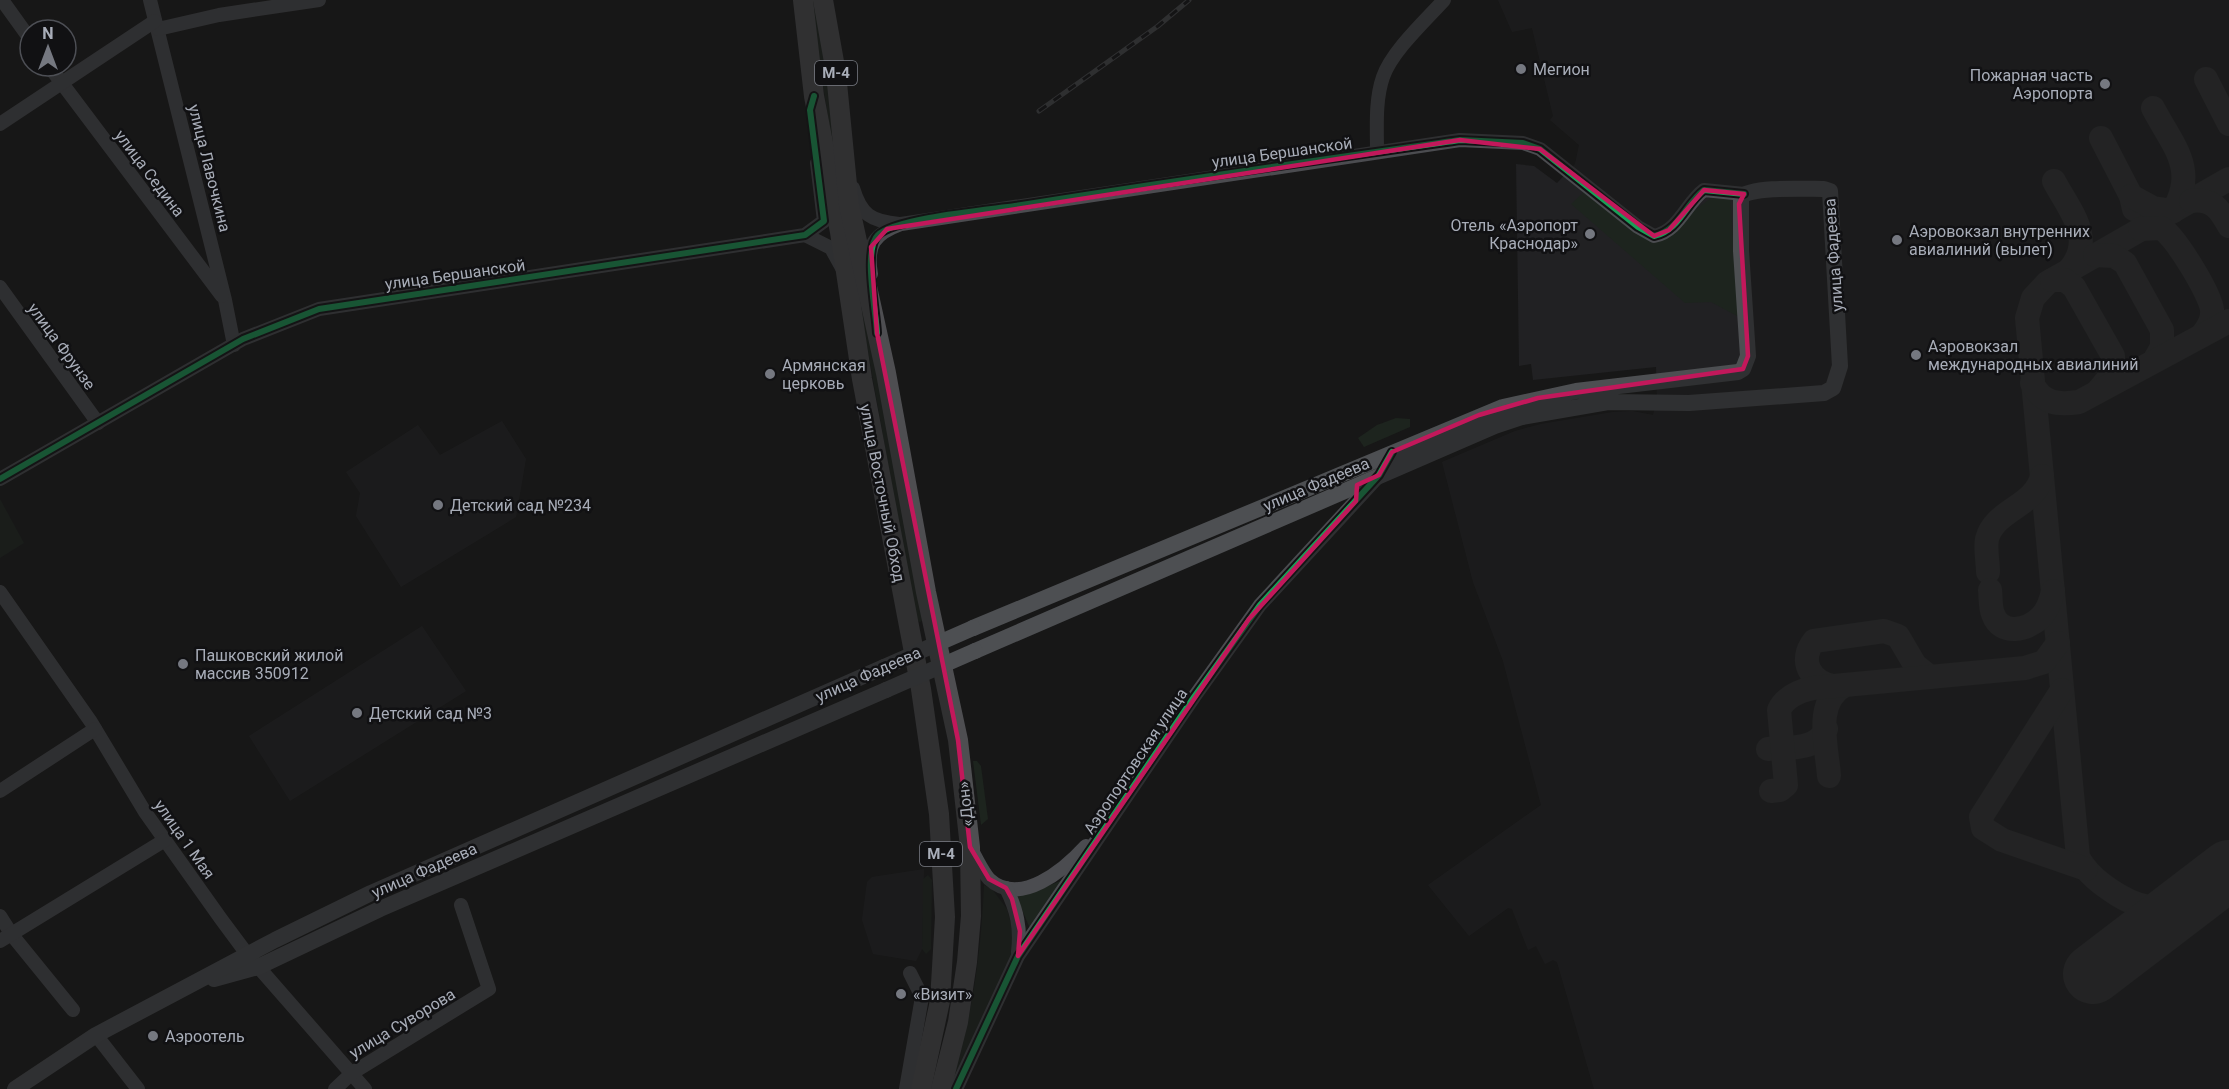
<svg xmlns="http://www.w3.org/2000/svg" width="2229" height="1089" viewBox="0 0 2229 1089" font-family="Roboto,sans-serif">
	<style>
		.built { fill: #212123 }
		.green { fill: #1d241e }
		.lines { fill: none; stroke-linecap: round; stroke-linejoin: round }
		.taxiway { stroke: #313233; stroke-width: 24 }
		.runway { stroke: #313233; stroke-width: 60 }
		.minor { stroke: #4b4c50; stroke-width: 14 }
		.major { stroke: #4d4f52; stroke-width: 16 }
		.highway { stroke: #4e4e51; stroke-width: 20 }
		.rail-casing { stroke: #4b4c4f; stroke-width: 5 }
		.rail { stroke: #111113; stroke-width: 3; stroke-dasharray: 9; stroke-linecap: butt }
		.major-bridge { stroke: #4d4f52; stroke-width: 16 }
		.cycleway-casing { stroke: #111113; stroke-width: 10 }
		.cycleway { stroke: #1a9f57; stroke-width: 6 }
		.marked { fill: none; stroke: #c2185b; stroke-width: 4.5; stroke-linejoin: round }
		.poi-dot { fill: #757880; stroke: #111113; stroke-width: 2 }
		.labels { text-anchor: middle; stroke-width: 5; stroke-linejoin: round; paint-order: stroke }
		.shield { fill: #111113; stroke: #7b7e86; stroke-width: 1.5 }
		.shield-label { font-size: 15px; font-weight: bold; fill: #a8adb8 }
		.poi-label { font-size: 16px; fill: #a8adb8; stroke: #111113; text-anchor: start }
		.street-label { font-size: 16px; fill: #a8adb8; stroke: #111113 }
	</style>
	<rect width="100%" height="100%" fill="#171717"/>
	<g class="built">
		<polygon points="1498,0 2229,0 2229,1089 1594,1089 1557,962 1553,960 1545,964 1536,946 1528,950 1512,909 1508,908 1469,936 1428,885 1541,805 1503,661 1473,582 1442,462 1515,431 1541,424 1613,412 1632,411 1653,415 1657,401 1656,367 1533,380 1531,364 1519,366 1516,164 1534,166 1557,183 1575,164 1579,145 1550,120 1553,116 1532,28 1512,32"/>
		<polygon points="502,421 526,459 516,517 401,587 356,516 360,493 346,472 418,425 440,455"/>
		<polygon points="422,626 466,691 290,801 249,736"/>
		<polygon points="924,869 922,949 916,961 873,954 862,920 867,882 872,877"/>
	</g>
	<g class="green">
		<path d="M 809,0 L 818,0 L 925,619 L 920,622 L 917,620 C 878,414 842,207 809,0 Z"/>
		<polygon points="1586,190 1659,239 1671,236 1680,228 1683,219 1715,195 1730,196 1739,317 1711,302 1685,303 1571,204"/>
		<polygon points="1396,418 1410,419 1410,427 1364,447 1358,438 1377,425"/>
		<polygon points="0,499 24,543 0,558"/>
		<polygon points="973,761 977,761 981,766 988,819 981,825"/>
		<polygon points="928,875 932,880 931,949 926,954 922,949 923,879"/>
		<polygon points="1065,879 1031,931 1015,893 1038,890"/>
		<path d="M 984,885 L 992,889 L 1007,909 L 1016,942 L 1002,981 L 949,1089 C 972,1022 981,955 984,885 Z"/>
	</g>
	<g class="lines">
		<g class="taxiway">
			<polyline points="2206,79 2229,124"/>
			<polyline points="2101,138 2131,196 2134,209"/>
			<path d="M 2229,179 L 2047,283 L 2033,298 L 2027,318 L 2078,857 C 2087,874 2102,885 2118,895 C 2166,924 2194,901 2229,865"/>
			<path d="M 2054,181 C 2069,210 2096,238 2070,269"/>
			<path d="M 2131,196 L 2153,208 L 2173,211 C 2198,169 2173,146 2153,108"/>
			<path d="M 2191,201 C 2212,198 2220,209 2229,226"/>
			<path d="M 2140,229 L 2161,228 C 2174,234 2211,295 2212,310 C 2213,320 2208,328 2202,335"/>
			<polyline points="2095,255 2114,256 2125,263 2162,330 2162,347 2154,361"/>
			<polyline points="2052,280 2065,280 2074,287 2113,356 2113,373 2098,391"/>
			<path d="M 2032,383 C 2042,404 2058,405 2079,402 L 2229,321"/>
			<path d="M 1988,572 C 1988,562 1985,549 1987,539 C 1995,509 2035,507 2042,476"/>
			<path d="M 1990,590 C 1991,598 1990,607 1993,614 C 2001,637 2028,630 2041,617 C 2048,610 2051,600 2053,591"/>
			<path d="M 1833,686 C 1811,682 1798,661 1814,641 L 1884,631 L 1898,636 L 1915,665 L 1930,677"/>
			<polyline points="2062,690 1981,817 1983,828 2002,840 2086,869"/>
			<path d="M 1768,749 C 1788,747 1817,751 1826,729"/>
			<path d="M 1829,776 C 1827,747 1813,701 1845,685"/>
			<path d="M 1771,791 L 1780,790 L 1786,785 L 1779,710 C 1785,697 1799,691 1813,688 L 2025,668 L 2044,662 L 2058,643"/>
		</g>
		<polyline class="runway" points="2093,974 2229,870"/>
		<g class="minor">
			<polyline points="2,0 30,39"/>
			<polyline points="150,0 225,300 234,345"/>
			<polyline points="158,29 219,15 319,0"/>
			<polyline points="49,66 222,296"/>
			<polyline points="0,124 155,21"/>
			<path d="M 1377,152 C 1377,127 1375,100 1383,77 C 1392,51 1426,20 1444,0"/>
			<path d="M 853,188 C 861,215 871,221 899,224"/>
			<polyline points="805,235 831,248 842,268"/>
			<path d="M 871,274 C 866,245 874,234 901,224 L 1460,140 L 1523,143 L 1540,149 L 1638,227 L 1654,236 C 1679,231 1686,203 1704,190 L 1744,194"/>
			<polyline points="0,287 98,423"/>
			<polyline points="0,479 243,339 319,309 805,235 824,221 817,163"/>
			<polyline points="0,592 91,722 145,812 221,919 247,954 365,1089"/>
			<polyline points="0,791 95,729"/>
			<path d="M 972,851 C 977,859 982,871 989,879 C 1020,908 1065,869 1086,846"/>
			<path d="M 1006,888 C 1017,910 1021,928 1018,952"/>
			<polyline points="0,916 12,935 73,1010"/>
			<polyline points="0,941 165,840"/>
			<polyline points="96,1035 138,1089"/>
			<polyline points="335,1089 352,1073 489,989 461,905"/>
			<polyline points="906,1089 922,997 910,973"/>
			<polyline points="956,1089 1018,956 1194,697 1260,605 1376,479"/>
		</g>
		<g class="major">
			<path d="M 973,628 L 1503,407 L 1576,391 L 1738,372 L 1743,369 L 1748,356 L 1741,251 L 1741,197 C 1752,186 1806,189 1824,189 L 1830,191 L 1840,366 L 1833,388 L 1824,393 L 1689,403 L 1608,402 L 1522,417 L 1495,426 L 975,651"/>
			<polyline points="214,979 258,967 380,909 886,690"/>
			<polyline points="15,1089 96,1035 275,940 371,893 884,667"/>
		</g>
		<g class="highway">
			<polyline points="803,0 814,96 840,232 862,379 921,689 939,814 945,917 940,1001 921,1089"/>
			<polyline points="823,0 836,73 849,205 886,373 926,592 958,740 970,847 971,916 967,962 958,1022 941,1089"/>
		</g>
		<defs>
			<polyline id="rail" points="1039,111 1158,26 1189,0"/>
		</defs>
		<use href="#rail" class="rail-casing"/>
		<use href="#rail" class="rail"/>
		<g class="major-bridge">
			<polyline points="884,667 973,628"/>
			<polyline points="886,690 975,651"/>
		</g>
		<defs>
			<g id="cycleway">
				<path d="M 877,333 C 876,311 863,249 878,235 C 895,218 987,210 1015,206 C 1163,182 1312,161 1460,140 L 1523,143 L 1540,149 L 1638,227 L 1654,236 C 1679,231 1686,203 1704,190 L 1744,194"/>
				<polyline points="0,479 243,339 319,309 805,235 824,221 810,110 814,96"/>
				<polyline points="956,1089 1018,956 1194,697 1260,605 1379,475 1392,452"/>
			</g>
		</defs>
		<use href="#cycleway" class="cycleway-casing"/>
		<use href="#cycleway" class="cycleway"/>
	</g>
	<path d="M0 0H2229V1089H0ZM 1460,140 L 1540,149 L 1654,236 L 1669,230 L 1704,190 L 1744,194 L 1739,204 L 1748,356 L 1743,369 L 1538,398 L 1479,415 L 1392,452 L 1379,475 L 1357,485 L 1356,501 L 1249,619 L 1018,956 L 1020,931 L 1012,899 L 1006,888 L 989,879 L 970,847 L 958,740 L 877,333 L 871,247 L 887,229 Z" fill="#171717" fill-opacity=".55" fill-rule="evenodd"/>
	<path class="marked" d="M 1460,140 L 1540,149 L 1654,236 L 1669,230 L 1704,190 L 1744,194 L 1739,204 L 1748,356 L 1743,369 L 1538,398 L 1479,415 L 1392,452 L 1379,475 L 1357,485 L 1356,501 L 1249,619 L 1018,956 L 1020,931 L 1012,899 L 1006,888 L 989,879 L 970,847 L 958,740 L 877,333 L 871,247 L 887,229 Z"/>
	<g class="poi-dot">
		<circle cx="1521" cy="69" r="6"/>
		<circle cx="2105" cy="84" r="6"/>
		<circle cx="1590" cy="234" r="6"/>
		<circle cx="1897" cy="240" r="6"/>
		<circle cx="1916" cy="355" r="6"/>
		<circle cx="770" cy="374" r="6"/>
		<circle cx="438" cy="505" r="6"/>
		<circle cx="183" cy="664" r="6"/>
		<circle cx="357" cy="713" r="6"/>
		<circle cx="901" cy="994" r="6"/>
		<circle cx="153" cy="1036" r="6"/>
	</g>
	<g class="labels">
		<g class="shield">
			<rect x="815" y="61" width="42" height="24" rx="4.5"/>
			<rect x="920" y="842" width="42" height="24" rx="4.5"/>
		</g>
		<g class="shield-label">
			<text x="836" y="78">М-4</text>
			<text x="941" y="859">М-4</text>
		</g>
		<g class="poi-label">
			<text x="1533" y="75">Мегион</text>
			<text x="2093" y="81" text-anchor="end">Пожарная часть<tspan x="2093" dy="18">Аэропорта</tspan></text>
			<text x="1578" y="231" text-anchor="end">Отель «Аэропорт<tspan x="1578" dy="18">Краснодар»</tspan></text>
			<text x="1909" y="237">Аэровокзал внутренних<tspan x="1909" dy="18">авиалиний (вылет)</tspan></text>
			<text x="1928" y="352">Аэровокзал<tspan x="1928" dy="18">международных авиалиний</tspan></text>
			<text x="782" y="371">Армянская<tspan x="782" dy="18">церковь</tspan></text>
			<text x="450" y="511">Детский сад №234</text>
			<text x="195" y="661">Пашковский жилой<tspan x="195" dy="18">массив 350912</tspan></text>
			<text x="369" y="719">Детский сад №3</text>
			<text x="913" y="1000">«Визит»</text>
			<text x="165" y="1042">Аэроотель</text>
		</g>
		<g class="street-label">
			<text transform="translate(1282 152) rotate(-8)" y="6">улица Бершанской</text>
			<text transform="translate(210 168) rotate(76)" y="6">улица Лавочкина</text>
			<text transform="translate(150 173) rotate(53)" y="6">улица Седина</text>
			<text transform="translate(1833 255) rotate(-94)" y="6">улица Фадеева</text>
			<text transform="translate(455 274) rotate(-8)" y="6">улица Бершанской</text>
			<text transform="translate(62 346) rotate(54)" y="6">улица Фрунзе</text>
			<text transform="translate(1316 484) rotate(-23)" y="6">улица Фадеева</text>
			<text transform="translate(883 493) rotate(79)" y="6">улица Восточный Обход</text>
			<text transform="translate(868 674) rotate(-24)" y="6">улица Фадеева</text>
			<text transform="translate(1135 761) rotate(-56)" y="6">Аэропортовская улица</text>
			<text transform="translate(965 804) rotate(-96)" y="6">«Дон»</text>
			<text transform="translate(185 839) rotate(55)" y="6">улица 1 Мая</text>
			<text transform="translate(424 870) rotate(-24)" y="6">улица Фадеева</text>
			<text transform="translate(402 1023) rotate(-31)" y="6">улица Суворова</text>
		</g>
	</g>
	<g transform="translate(48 48)"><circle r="28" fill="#111113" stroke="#4d4f55" stroke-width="1.5"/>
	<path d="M0-4.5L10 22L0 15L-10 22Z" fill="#757880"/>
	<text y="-9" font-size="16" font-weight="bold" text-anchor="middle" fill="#a8adb8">N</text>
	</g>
</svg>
